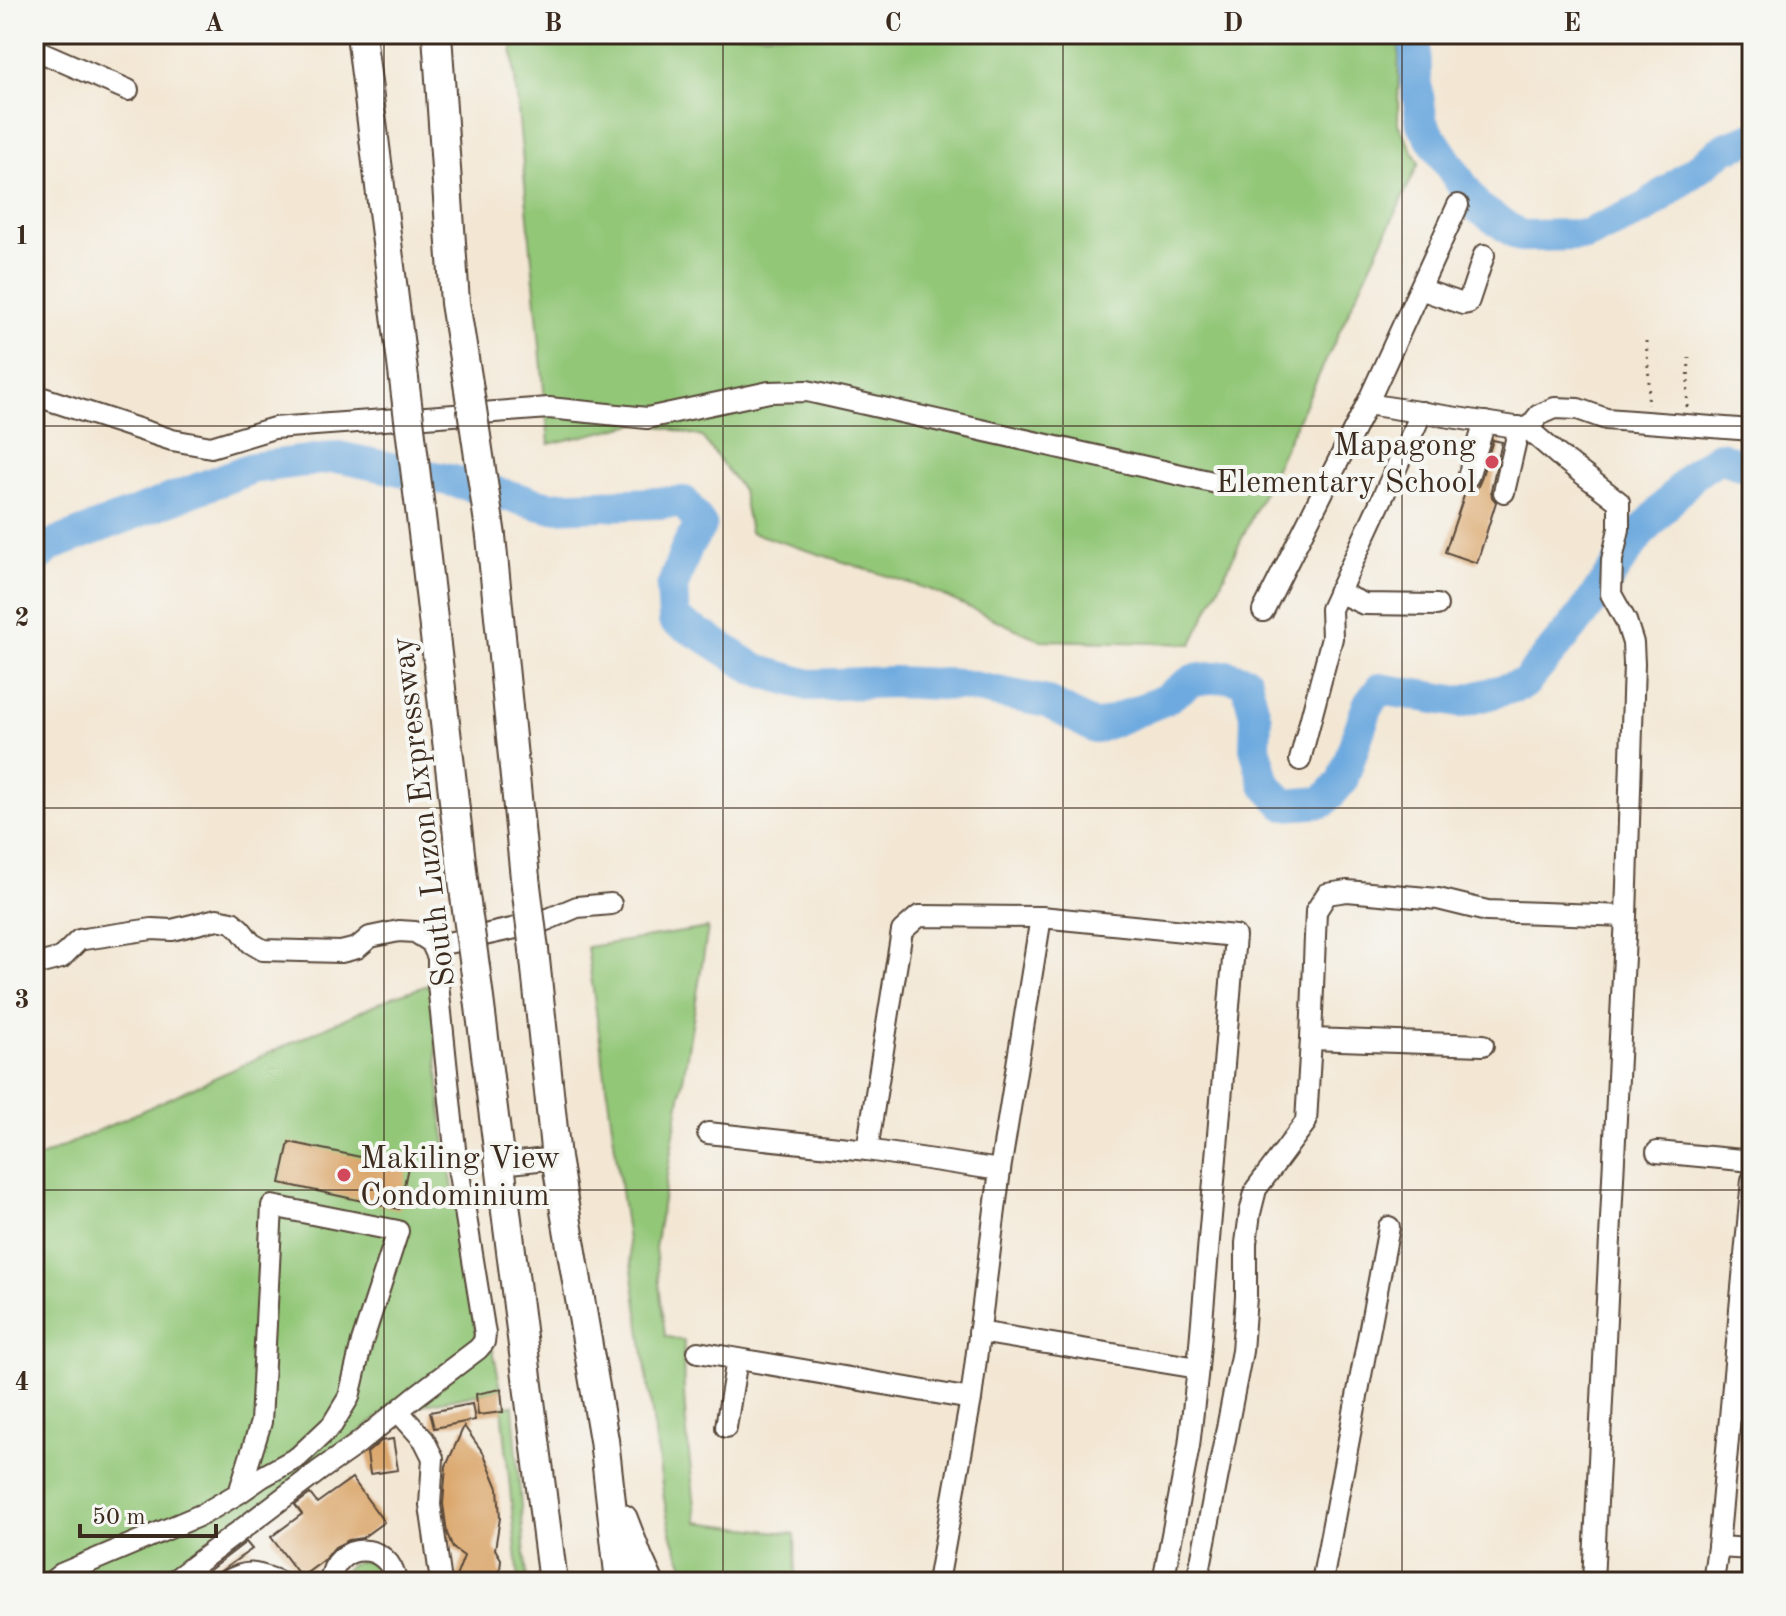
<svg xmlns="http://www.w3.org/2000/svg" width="1786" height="1616" viewBox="0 0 1786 1616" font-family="'Old Standard TT',serif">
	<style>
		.green { fill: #93c778; stroke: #67784b; stroke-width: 2 }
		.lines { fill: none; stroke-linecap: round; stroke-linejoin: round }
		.river { stroke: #6eaadf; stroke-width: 32 }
		.building { fill: #daa468 }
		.minor-casing { stroke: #574639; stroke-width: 24 }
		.highway-casing { stroke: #574639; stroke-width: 32 }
		.path { stroke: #574639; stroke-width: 3; stroke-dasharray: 2 6; stroke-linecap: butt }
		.minor { stroke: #fff; stroke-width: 20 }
		.highway { stroke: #fff; stroke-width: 28 }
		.highway-bridge-casing { stroke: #574639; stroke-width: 32; stroke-linecap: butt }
		.highway-bridge { stroke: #fff; stroke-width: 28 }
		.grid { fill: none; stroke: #3b2a1e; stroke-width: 2; stroke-opacity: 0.55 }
		.poi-dot { fill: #d1495b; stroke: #f6f6f2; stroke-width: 3 }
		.labels { text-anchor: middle; stroke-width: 8; stroke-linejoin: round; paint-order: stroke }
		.poi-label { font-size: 32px; fill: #3b2a1e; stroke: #f6f6f2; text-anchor: end }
		.street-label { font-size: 32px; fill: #3b2a1e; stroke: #f6f6f2 }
		.neatline { fill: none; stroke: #3b2a1e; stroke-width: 3 }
		.grid-label { font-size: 26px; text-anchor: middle; font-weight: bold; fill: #3b2a1e }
	</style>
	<rect width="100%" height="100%" fill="#f6f6f2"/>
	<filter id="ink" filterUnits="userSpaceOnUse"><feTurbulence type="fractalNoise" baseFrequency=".0125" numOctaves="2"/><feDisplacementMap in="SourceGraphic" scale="16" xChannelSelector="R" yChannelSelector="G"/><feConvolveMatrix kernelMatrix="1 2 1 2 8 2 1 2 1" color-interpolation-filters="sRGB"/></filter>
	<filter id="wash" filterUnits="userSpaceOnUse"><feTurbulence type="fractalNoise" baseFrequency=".006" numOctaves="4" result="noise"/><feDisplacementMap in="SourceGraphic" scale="32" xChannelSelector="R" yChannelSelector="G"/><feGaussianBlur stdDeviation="1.8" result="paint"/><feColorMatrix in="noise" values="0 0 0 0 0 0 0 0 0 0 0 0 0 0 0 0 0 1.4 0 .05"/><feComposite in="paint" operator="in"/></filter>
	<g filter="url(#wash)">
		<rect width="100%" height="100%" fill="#f3e7d4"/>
		<g class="green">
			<polygon points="511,34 1399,34 1398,124 1419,163 1192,644 1040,640 931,590 750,532 742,490 702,437 644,422 549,444"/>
			<path d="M 708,928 L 655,1248 L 665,1336 L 684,1341 C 681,1401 690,1462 697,1522 L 795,1534 L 796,1576 L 822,1582 L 695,1582 C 673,1551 669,1529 663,1492 L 587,947 Z"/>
			<polygon points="431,984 442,1119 477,1341 165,1582 34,1582 34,1160 392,997"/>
			<polygon points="490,1334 501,1389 411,1407"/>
			<polygon points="513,1405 527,1582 519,1582 502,1406"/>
			<path d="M 363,1561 C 376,1563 383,1570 385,1582 L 341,1582 C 343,1569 351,1562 363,1561 Z"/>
		</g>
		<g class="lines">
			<g class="river">
				<polyline points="1415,34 1416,81 1422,124 1477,207 1520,236 1586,235 1644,209 1725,148 1752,138"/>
				<polyline points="34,560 52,545 252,468 338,457 453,481 549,507 684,502 701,525 687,547 672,588 674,620 707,638 756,670 809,685 894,682 962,685 1047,702 1096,728 1164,700 1193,680 1228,676 1246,681 1256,719 1255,747 1265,784 1285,805 1323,802 1342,781 1368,705 1380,689 1460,702 1524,684 1581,617 1638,536 1694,474 1719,457 1752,468"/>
			</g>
		</g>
		<g id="blocks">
			<g class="building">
				<polygon points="1493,440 1502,442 1491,490 1492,497 1496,502 1477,563 1445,552 1466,490 1475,492 1480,482"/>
				<polygon points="289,1142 408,1167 399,1209 280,1183"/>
				<polygon points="501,1389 503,1412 478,1415 476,1394"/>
				<polygon points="472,1404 475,1420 434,1428 430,1412"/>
				<polygon points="464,1426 484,1454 498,1488 500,1518 495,1549 501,1559 500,1570 505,1582 454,1582 464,1556 453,1548 447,1533 443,1504 446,1466"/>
				<polygon points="393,1439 398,1470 370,1474 367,1453 381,1441"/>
				<polygon points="352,1478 384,1522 362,1538 349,1540 335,1547 323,1561 301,1577 271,1537 302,1514 295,1505 310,1494 317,1503"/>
				<polygon points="246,1542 252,1549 205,1582 194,1582"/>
			</g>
		</g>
	</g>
	<g filter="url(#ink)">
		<use href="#blocks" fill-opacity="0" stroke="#574639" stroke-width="2"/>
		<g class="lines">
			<defs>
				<g id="minor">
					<polyline points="34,49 128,90"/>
					<polyline points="1420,289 1463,304 1468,303 1484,255"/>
					<polyline points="34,395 172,440 211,447 274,428 549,408 647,418 769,392 807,391 1217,483"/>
					<polyline points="1367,404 1528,429 1557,454 1619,502 1619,529 1612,560 1611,594 1626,621 1633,643 1634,664 1626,916 1593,1582"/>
					<polyline points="1528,429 1539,415 1555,408 1578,409 1606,419 1752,430"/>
					<polyline points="1468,477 1485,422"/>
					<polyline points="1504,492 1519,427"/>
					<polyline points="1338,592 1364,604 1437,605"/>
					<polyline points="1263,611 1367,404 1458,205"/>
					<polyline points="1300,760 1332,638 1331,609 1422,412"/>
					<polyline points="434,946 539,923 577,907 611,904"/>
					<polyline points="34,965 61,958 79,940 84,939 152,929 172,930 217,919 232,922 240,929 251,943 263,950 341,952 357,948 370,937 399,931 415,932 431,942 438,957 438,984 455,1149 485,1334 484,1342 478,1349 416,1396 356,1445 320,1470 172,1582"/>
					<polyline points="1311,1039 1483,1045"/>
					<polyline points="708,1133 867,1150 1000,1170"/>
					<polyline points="867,1150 902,931 919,916 1041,917 1235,936 1198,1368"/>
					<polyline points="1657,1152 1752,1161"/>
					<polyline points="501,1164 556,1158"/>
					<polyline points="1752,1180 1718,1547 1752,1549"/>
					<polyline points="979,1332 1198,1368 1189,1446 1163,1582"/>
					<polyline points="698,1352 971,1399"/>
					<polyline points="398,1411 424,1440 433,1458 430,1505 441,1582"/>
					<polyline points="726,1427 737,1359"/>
					<polyline points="51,1582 61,1574 203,1514 239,1493 261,1422 272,1206 398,1231 362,1342 349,1397 332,1425 298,1457 262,1477 239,1493"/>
					<path d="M 226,1582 C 249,1568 258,1574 281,1582"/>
					<path d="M 330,1582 C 335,1540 390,1540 396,1582"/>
					<polyline points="938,1582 971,1399 1000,1170 1041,917"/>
					<polyline points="1197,1582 1242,1351 1246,1297 1246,1243 1250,1213 1256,1189 1306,1122 1311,1039 1316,911 1327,894 1347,891 1438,899 1487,911 1626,916"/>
					<polyline points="1322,1582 1389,1227"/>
					<polyline points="1713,1582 1718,1547"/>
				</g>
				<g id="highway">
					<polyline points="361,34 404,379"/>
					<polyline points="437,34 455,303 468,383"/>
					<polyline points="491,536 525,878"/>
					<polyline points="424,541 465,896"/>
					<polyline points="534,950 556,1158 604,1440 620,1582"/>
					<polyline points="475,967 553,1582"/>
					<polyline points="623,1519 638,1558 649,1582"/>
				</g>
			</defs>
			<use href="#minor" class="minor-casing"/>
			<use href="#highway" class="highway-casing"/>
			<g class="path">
				<polyline points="1646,341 1649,379 1648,405"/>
				<polyline points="1687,407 1689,358"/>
			</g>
			<use href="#minor" class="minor"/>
			<use href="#highway" class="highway"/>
			<defs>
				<g id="highway-bridge">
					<polyline points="404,379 424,541"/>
					<polyline points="468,383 491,536"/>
					<polyline points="525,878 534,950"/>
					<polyline points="465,896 475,967"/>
				</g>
			</defs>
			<use href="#highway-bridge" class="highway-bridge-casing"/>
			<use href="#highway-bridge" class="highway-bridge"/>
		</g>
	</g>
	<path class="grid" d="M 384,34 L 384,1582M 723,34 L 723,1582M 1063,34 L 1063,1582M 1402,34 L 1402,1582M 34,426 L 1752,426M 34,808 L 1752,808M 34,1190 L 1752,1190"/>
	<g class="poi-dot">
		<circle cx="1492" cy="462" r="8"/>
		<circle cx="344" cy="1175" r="8"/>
	</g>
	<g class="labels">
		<g class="poi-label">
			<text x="1476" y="455">Mapagong<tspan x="1476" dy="37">Elementary School</tspan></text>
			<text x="360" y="1168" text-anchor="start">Makiling View<tspan x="360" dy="37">Condominium</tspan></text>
		</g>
		<g class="street-label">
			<text transform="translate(422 812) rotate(-97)" y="11">South Luzon Expressway</text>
		</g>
	</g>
	<rect width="1786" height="1616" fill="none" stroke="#f6f6f2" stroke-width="88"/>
	<path d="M80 1524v12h136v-12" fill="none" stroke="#3b2a1e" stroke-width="4"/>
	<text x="92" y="1524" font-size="24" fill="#3b2a1e" stroke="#f6f6f2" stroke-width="6" paint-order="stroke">50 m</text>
	<rect x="44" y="44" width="1698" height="1528" class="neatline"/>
	<g class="grid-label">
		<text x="214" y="31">A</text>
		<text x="553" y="31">B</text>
		<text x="893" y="31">C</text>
		<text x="1233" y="31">D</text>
		<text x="1572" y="31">E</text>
		<text x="22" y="244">1</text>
		<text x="22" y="626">2</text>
		<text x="22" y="1008">3</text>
		<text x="22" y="1390">4</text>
	</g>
</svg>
